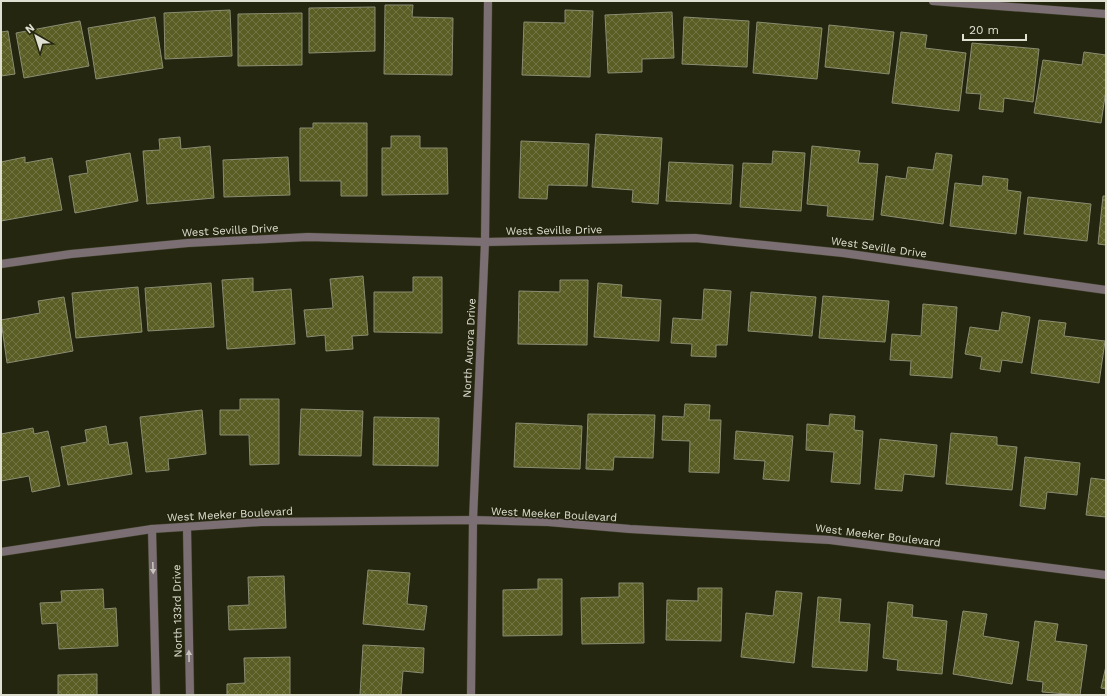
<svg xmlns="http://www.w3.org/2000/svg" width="1107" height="696" viewBox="0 0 1107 696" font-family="'Work Sans',sans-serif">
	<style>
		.building { fill: url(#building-cross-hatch); stroke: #8a8d72 }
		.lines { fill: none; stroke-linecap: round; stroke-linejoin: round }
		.minor-casing { stroke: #3f402a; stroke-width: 9 }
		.tertiary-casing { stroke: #3f402a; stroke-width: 9 }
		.minor { stroke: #7b6f74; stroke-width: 8 }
		.tertiary { stroke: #7b6f74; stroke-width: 8 }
		.oneway { fill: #c6c4ba }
		.labels { text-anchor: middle; stroke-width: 3; stroke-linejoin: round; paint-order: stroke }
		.street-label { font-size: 11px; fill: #dfe0d2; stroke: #25260f }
	</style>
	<defs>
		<pattern id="building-cross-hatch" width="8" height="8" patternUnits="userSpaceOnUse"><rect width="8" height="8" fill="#5a5d24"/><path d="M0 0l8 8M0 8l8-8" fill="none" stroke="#717443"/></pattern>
	</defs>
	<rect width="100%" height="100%" fill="#25260f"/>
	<g class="building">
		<polygon points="385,5 413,5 412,17 453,18 452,75 384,74"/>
		<polygon points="375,7 375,51 309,53 309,8"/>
		<polygon points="230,10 232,56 165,59 164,13"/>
		<polygon points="565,10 593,11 590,77 522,75 524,22 565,23"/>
		<polygon points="672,12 674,58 642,59 642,72 608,73 605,15"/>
		<polygon points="302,13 302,65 238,66 238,14"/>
		<polygon points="155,17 163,68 96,79 88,28"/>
		<polygon points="684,17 749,21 747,67 682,64"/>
		<polygon points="80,21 89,66 24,78 16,33"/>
		<polygon points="757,22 822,28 817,79 753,73"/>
		<polygon points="829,25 894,32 889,74 825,67"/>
		<polygon points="8,31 15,74 1,76 1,32"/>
		<polygon points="901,32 927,35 925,48 966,53 959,111 892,103"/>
		<polygon points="972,43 1039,49 1033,102 1004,98 1003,112 979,109 981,94 966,93"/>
		<polygon points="1084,52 1106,55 1106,90 1101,123 1034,113 1043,60 1082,65"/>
		<polygon points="313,123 367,123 367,196 341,196 341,181 300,181 300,128 313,128"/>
		<polygon points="596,134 662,138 658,204 632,202 633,190 592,187"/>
		<polygon points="391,136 420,136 420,148 447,148 448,194 382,195 382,148 391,148"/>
		<polygon points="180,137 181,149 210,146 214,198 147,204 143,151 160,150 159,139"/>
		<polygon points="521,141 589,144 587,186 548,185 547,199 519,198"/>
		<polygon points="812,146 860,151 858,163 878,164 873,220 827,216 828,206 807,204"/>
		<polygon points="773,151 805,153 801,211 740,207 743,163 772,164"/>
		<polygon points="130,153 138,201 75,213 69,176 88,173 86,161"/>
		<polygon points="936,153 952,155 943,224 881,215 886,176 906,179 908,167 933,170"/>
		<polygon points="25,157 25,163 52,158 62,210 1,221 1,162"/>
		<polygon points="288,157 290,195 224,197 223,160"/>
		<polygon points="669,162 733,165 731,204 666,201"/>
		<polygon points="983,176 1008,179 1007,190 1021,192 1016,234 950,226 955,183 982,186"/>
		<polygon points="1103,196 1106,196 1106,245 1098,244"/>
		<polygon points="1028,197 1091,204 1087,241 1024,234"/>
		<polygon points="363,276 368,335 352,336 353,349 326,351 325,335 307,337 304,310 333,308 330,279"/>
		<polygon points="413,277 442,277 442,333 374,332 374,292 413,292"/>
		<polygon points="253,278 253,292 291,289 295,344 227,349 222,280"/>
		<polygon points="560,280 588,280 587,345 518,344 519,291 560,292"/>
		<polygon points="211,283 214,327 148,331 145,288"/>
		<polygon points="598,283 622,285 621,297 661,300 659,341 594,337"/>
		<polygon points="138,287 142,332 76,338 72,293"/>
		<polygon points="704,289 731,291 727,345 716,345 716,357 691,356 692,344 671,343 673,318 702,320"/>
		<polygon points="751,292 816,297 812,336 748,331"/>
		<polygon points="823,296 889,301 885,342 819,338"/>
		<polygon points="64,297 73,351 7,363 1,320 40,313 38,301"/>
		<polygon points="923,304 957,307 952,378 910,375 911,361 890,360 892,334 921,336"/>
		<polygon points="1002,312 1030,317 1022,363 1002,360 1000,372 980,369 982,357 965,354 970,327 999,331"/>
		<polygon points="1039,320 1066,323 1064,336 1105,341 1099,383 1031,373"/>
		<polygon points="240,399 279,399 279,464 250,465 249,435 220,435 220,410 240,410"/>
		<polygon points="685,404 710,405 709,420 721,420 719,473 689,472 690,441 662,440 663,416 684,417"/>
		<polygon points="301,409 363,411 361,456 299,455"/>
		<polygon points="202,410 206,454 168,459 169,470 146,472 140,417"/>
		<polygon points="588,414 655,415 653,458 614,457 613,470 586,469"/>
		<polygon points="830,414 855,416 854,430 863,431 860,484 831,482 834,452 806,450 807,424 829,426"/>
		<polygon points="374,417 439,418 438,466 373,465"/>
		<polygon points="516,423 582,426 580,469 514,467"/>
		<polygon points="106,426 109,445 127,442 132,474 68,485 61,447 87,442 85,430"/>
		<polygon points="33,428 34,434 48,431 60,486 32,492 29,476 1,481 1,434"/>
		<polygon points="736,431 793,436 789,481 763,479 765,461 734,459"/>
		<polygon points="951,433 997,437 997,445 1017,447 1012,490 946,484"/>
		<polygon points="880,439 937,445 934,477 904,474 902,491 875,489"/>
		<polygon points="1025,457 1080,463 1077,495 1047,492 1045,509 1020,506"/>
		<polygon points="1091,478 1106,480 1106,517 1086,515"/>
		<polygon points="368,570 410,573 407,604 427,606 424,630 363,624"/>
		<polygon points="284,576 286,628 229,630 228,606 249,605 248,577"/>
		<polygon points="538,579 562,579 562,635 503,636 503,590 538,589"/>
		<polygon points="619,583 643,583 644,643 582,644 581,598 619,597"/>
		<polygon points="698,588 722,588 721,641 666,640 667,600 698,601"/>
		<polygon points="103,589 104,609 116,608 118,646 59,649 57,623 42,624 40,603 62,602 61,591"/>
		<polygon points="776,591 802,593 794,663 741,657 746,613 773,616"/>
		<polygon points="818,597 841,599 839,622 870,624 867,671 812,667"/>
		<polygon points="888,602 913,605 912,617 947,621 942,674 897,670 898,660 883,658"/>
		<polygon points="963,611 987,614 983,636 1019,642 1012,684 953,674"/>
		<polygon points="1035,621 1058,624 1055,641 1087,645 1080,695 1042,692 1043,682 1027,680"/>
		<polygon points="363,645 424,648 423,673 403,671 401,695 360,695"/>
		<polygon points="290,657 290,695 227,695 227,684 245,683 244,658"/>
		<polygon points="1106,666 1106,689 1101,688"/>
		<polygon points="97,674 97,695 58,695 58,675"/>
	</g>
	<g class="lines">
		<defs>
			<g id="minor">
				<polyline points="933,1 1106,14"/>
				<polyline points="1,264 71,254 188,243 308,237 485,242 695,238 843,253 1106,290"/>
				<polyline points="187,527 190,695"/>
				<polyline points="152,529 156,695"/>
				<polyline points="471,695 473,520 485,242 488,1"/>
			</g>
			<polyline id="tertiary" points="1,552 152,529 261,522 473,520 548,522 630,529 830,540 1106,575"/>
		</defs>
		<use href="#minor" class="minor-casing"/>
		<use href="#tertiary" class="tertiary-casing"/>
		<use href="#minor" class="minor"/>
		<use href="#tertiary" class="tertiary"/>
	</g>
	<defs><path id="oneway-solid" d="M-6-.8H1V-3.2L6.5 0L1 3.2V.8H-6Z"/></defs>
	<g class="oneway">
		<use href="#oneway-solid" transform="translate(153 568) rotate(88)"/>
		<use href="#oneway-solid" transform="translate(189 656) rotate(-91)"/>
	</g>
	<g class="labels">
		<g class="street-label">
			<text transform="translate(230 230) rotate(-3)" y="4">West Seville Drive</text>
			<text transform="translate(554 230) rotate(-1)" y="4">West Seville Drive</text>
			<text transform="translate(879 247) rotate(8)" y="4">West Seville Drive</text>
			<text transform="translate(469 348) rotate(-87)" y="4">North Aurora Drive</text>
			<text transform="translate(230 514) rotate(-3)" y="4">West Meeker Boulevard</text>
			<text transform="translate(554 514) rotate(3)" y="4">West Meeker Boulevard</text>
			<text transform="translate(878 535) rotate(7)" y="4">West Meeker Boulevard</text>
			<text transform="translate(177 611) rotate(-91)" y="4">North 133rd Drive</text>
		</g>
	</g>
	<rect width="1107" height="696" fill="none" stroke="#dfe0d2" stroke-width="4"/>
	<g transform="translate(36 36) rotate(321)" stroke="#25260f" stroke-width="3" paint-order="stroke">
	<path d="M0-3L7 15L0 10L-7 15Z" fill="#dfe0d2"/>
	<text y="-6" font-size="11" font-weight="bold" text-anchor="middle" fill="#dfe0d2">N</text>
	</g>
	<path d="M963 34v6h63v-6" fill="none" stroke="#dfe0d2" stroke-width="2"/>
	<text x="969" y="34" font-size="12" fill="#dfe0d2" stroke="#25260f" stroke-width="3" paint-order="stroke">20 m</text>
</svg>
